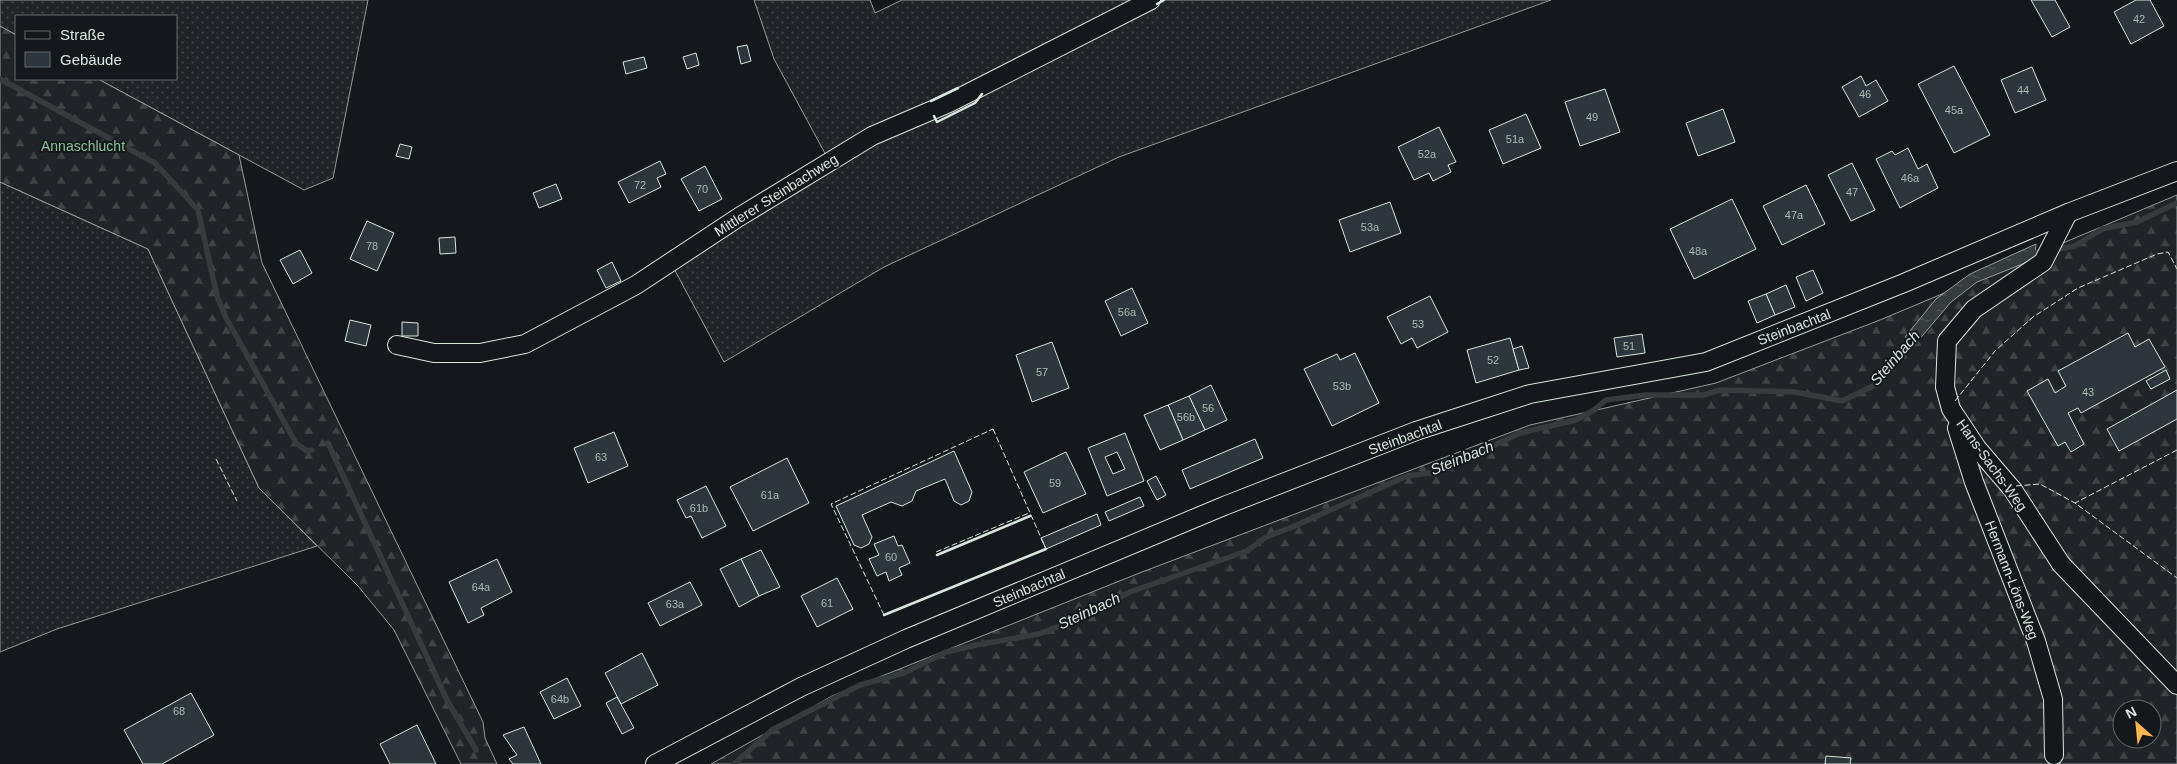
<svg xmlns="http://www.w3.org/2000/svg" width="2177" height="764" viewBox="0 0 2177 764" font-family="Arial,sans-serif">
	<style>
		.grass { fill: url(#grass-dots); stroke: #939e99 }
		.forest { fill: url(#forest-firs); stroke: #939e99; fill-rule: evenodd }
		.water { fill: url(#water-ripples); stroke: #939e99 }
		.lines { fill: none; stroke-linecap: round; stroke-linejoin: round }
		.stream { stroke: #363b3e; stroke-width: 5.5 }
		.building { fill: #2c363c; stroke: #d8e6dc; fill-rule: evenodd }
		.street-casing { stroke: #d8e6dc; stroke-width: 20 }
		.street { stroke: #14181c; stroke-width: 18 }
		.fence { stroke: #d8e6dc; stroke-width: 1; stroke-dasharray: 6 2.5; stroke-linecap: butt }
		.wall { stroke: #d8e6dc; stroke-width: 2.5 }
		.labels { text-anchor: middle; stroke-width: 4; stroke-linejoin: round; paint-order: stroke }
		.number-label { font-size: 11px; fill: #adbab4 }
		.park-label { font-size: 14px; fill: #8ac095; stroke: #14181c }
		.street-label { font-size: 14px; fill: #d8e6dc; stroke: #14181c }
		.water-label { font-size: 15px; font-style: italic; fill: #d8e6dc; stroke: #14181c }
	</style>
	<defs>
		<pattern id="grass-dots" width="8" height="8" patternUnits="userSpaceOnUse" patternTransform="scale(1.25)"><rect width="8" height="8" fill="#202428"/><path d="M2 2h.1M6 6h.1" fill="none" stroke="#404447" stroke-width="1.8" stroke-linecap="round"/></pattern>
		<pattern id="forest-firs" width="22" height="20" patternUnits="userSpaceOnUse" patternTransform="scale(1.25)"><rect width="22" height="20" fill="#202428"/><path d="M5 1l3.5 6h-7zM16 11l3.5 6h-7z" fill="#404447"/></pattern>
		<pattern id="water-ripples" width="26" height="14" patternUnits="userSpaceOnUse" patternTransform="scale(1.25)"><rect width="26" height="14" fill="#363b3e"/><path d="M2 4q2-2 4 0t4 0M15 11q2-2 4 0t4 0" fill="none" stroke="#525759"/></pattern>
	</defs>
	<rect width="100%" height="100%" fill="#14181c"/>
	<g class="grass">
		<polygon points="0,0 368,0 333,178 304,190 98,79 176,79 176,16 16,16 16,35 0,26"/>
		<polygon points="754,0 870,0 875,13 902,0 1551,0 1119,157 884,267 724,362 672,265 827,157 774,59"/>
		<polygon points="0,182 148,249 259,488 317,546 57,629 0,652"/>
	</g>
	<g class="forest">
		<polygon points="0,26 16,35 16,79 98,79 239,155 262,263 483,722 485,738 497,764 461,764 394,630 358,586 259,488 148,249 0,182"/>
		<path d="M 2177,195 L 2177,764 L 711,764 L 832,696 L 1142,572 L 1530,425 L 1716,383 L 1880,320 ZM 2122,709 L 2152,709 L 2152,739 L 2122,739 Z"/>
	</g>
	<polygon class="water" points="2036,244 2035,259 1977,282 1951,302 1917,342 1905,337 1936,299 1970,274"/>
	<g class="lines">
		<g class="stream">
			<polyline points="0,79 155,163 198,210 217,296 225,316 296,443 307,451 312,450"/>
			<polyline points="2030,254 2075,246 2102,229 2137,222 2177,203"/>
			<polyline points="328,443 447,700 476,750"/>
			<polyline points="734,764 772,730 860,685 904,673 946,652 976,645 1039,634 1073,621 1130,592 1247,551 1266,537 1290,528 1407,476 1438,472 1520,433 1576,420 1594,410 1606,400 1646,395 1703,395 1720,390 1795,392 1842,401 1877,384 1915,335"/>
		</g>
	</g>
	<g class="building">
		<polygon points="2031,0 2055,0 2070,27 2052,37"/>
		<polygon points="2136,0 2150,0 2164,26 2131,44 2114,12"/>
		<polygon points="747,45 751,61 741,64 737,47"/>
		<polygon points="696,53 699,65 687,69 683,57"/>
		<polygon points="644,57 647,68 626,74 623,62"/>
		<polygon points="1954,66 1990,135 1954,153 1918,84"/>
		<polygon points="2032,67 2046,100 2015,113 2001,80"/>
		<polygon points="1861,76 1866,86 1876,80 1888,101 1859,117 1842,87"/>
		<polygon points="1605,89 1620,132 1580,146 1565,102"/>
		<polygon points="1723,109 1735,142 1698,156 1686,123"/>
		<polygon points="1526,114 1541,148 1503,164 1489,130"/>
		<polygon points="1439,127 1456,162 1448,165 1451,172 1433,181 1429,173 1414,180 1398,147"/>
		<polygon points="400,144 412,147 409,159 396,156"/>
		<polygon points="1908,148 1918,169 1927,164 1938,188 1900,208 1876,159 1892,151 1895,155"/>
		<polygon points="660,161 666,174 657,178 661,187 629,203 618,182"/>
		<polygon points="1852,163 1875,210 1851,221 1828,175"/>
		<polygon points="705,166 722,199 699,211 681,179"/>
		<polygon points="556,184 562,199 539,208 533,193"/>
		<polygon points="1806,185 1825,224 1782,245 1763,206"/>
		<polygon points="1732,199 1756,249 1694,279 1670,229"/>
		<polygon points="1390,202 1401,233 1350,252 1339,220"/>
		<polygon points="367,221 394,233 377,271 350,259"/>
		<polygon points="455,237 456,253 440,254 439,238"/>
		<polygon points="300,250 312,273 293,284 280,260"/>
		<polygon points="612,262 621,281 606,288 597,270"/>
		<polygon points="1813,270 1823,293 1806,301 1796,277"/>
		<polygon points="1786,285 1795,307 1775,315 1766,294"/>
		<polygon points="1132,288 1148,323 1121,336 1105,301"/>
		<polygon points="1766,294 1775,315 1757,323 1748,301"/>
		<polygon points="1430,296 1448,332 1417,348 1412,338 1401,344 1387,317"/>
		<polygon points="350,320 371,325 366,346 345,341"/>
		<polygon points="402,322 418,323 418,336 402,336"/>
		<polygon points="2128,333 2135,347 2149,339 2165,367 2081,413 2078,408 2068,413 2084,444 2071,452 2065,442 2058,446 2027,391 2048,379 2055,393 2066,386 2058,371"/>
		<polygon points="1642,334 1645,353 1617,357 1614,338"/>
		<polygon points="1510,338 1519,370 1476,383 1467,350"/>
		<polygon points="1052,342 1069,388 1032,402 1016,355"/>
		<polygon points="1522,346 1529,368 1519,370 1513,349"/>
		<polygon points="1355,353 1379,403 1332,426 1304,369 1337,354 1340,360"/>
		<polygon points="2166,370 2170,379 2151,389 2146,381"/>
		<polygon points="1211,385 1227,420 1205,430 1189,396"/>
		<polygon points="2177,390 2177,419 2119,451 2107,429"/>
		<polygon points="1189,396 1205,430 1183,440 1168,405"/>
		<polygon points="1168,405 1183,440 1160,450 1144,415"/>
		<polygon points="614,432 628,466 588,483 574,448"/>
		<path d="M 1125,433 L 1144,481 L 1107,496 L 1088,448 ZM 1117,452 L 1125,469 L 1113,474 L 1105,457 Z"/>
		<polygon points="1255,439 1263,458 1190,489 1182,470"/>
		<polygon points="954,451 972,492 969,501 961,505 954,501 945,479 916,491 912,501 902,506 891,502 862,515 872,537 869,544 861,548 854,545 836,506"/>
		<polygon points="1066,452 1086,494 1043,513 1024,472"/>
		<polygon points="787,458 809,503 753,531 730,487"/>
		<polygon points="1156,476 1166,495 1157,500 1147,481"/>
		<polygon points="706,486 726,526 702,538 691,516 686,518 677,500"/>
		<polygon points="1140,497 1144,506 1109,521 1105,512"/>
		<polygon points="1097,514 1101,525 1046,549 1041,538"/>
		<polygon points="894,536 898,546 902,545 910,563 899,568 902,575 889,581 886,572 877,576 869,559 879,555 874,544"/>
		<polygon points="761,550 780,587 759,596 741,559"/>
		<polygon points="497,559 512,592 481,608 484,615 468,623 449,582"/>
		<polygon points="741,559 759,596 739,607 720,569"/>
		<polygon points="837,578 853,609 817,627 801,596"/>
		<polygon points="690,582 702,605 660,626 648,603"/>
		<polygon points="642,653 658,685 621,704 605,673"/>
		<polygon points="567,678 581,706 554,719 540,692"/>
		<polygon points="191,693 214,735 162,764 143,764 124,730"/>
		<polygon points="617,697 634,728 622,734 606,703"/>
		<polygon points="417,725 436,764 390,764 380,744"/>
		<polygon points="524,727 541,764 513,764 509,759 517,755 503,735"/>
		<polygon points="1826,756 1851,758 1850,764 1825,764"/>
	</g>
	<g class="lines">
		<defs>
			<g id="street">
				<polyline points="2068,213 2043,262 1974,309 1947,341 1945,387 1951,409 1977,448 2013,490 2061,564 2177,685"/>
				<polyline points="397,345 434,353 480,353 525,344 636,285 739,217 872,136 949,103 1151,0"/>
				<polyline points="1957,428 1974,482 2036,641 2053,699 2054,755"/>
				<polyline points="655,764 801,687 906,639 1224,506 1416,431 1530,394 1706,362 1904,283 2068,213 2177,171"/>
			</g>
		</defs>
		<use href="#street" class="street-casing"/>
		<use href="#street" class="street"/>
		<g class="fence">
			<polyline points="1955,401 1995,351 2033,317 2078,288 2157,254 2168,252 2177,269"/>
			<polygon points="993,429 1046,549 884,615 831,504"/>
			<polyline points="2177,450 2075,503 2177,578"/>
			<polyline points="216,459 237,501"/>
			<polyline points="2016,486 2040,484 2075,503"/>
			<polyline points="936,552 1029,513"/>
		</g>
		<g class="wall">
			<polyline points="1157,4 1164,0"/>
			<polyline points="931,101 958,88"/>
			<polyline points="934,116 937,122 975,103 982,94"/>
			<polyline points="937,555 1030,516"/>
			<polyline points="884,615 1046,549"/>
		</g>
	</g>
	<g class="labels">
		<g class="number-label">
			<text x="2139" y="23">42</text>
			<text x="2023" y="94">44</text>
			<text x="1865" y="98">46</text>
			<text x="1954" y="114">45a</text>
			<text x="1592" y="121">49</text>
			<text x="1515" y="143">51a</text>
			<text x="1427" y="158">52a</text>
			<text x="1910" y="182">46a</text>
			<text x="640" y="189">72</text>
			<text x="702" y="193">70</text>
			<text x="1852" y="196">47</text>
			<text x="1794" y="219">47a</text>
			<text x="1370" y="231">53a</text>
			<text x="372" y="250">78</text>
			<text x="1698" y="255">48a</text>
			<text x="1127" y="316">56a</text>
			<text x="1418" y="328">53</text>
			<text x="1629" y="350">51</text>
			<text x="1493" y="364">52</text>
			<text x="1042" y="376">57</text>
			<text x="1342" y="390">53b</text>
			<text x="2088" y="396">43</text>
			<text x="1208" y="412">56</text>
			<text x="1186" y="421">56b</text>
			<text x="601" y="461">63</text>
			<text x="1055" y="487">59</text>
			<text x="770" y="499">61a</text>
			<text x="699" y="512">61b</text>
			<text x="891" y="561">60</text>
			<text x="481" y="591">64a</text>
			<text x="827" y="607">61</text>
			<text x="675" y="608">63a</text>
			<text x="560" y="703">64b</text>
			<text x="179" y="715">68</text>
		</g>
		<g class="park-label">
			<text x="83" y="151">Annaschlucht</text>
		</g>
		<g class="street-label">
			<text transform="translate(776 195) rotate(-32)" y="5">Mittlerer Steinbachweg</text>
			<text transform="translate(1794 327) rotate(-21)" y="5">Steinbachtal</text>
			<text transform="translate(1405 437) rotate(-20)" y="5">Steinbachtal</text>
			<text transform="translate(1992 465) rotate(54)" y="5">Hans-Sachs-Weg</text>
			<text transform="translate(2012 580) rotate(69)" y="5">Hermann-Löns-Weg</text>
			<text transform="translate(1029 588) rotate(-23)" y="5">Steinbachtal</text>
		</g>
		<g class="water-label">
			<text transform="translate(1895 358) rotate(-49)" y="5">Steinbach</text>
			<text transform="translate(1462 458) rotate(-22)" y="5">Steinbach</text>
			<text transform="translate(1089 611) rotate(-25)" y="5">Steinbach</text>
		</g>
	</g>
	<rect x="15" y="15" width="162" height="65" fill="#14181c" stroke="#626a69"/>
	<rect x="25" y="31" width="25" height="8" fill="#14181c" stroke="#626a69"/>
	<text x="60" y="40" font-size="15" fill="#d8e6dc">Straße</text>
	<rect x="25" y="52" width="25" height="15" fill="#2c363c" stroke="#626a69"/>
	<text x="60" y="65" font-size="15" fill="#d8e6dc">Gebäude</text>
	<g transform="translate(2137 724) rotate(333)"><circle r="24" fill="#14181c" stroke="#626a69"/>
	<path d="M0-4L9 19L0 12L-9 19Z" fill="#ffb74d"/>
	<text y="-8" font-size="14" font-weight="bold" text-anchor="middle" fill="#d8e6dc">N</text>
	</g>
</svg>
